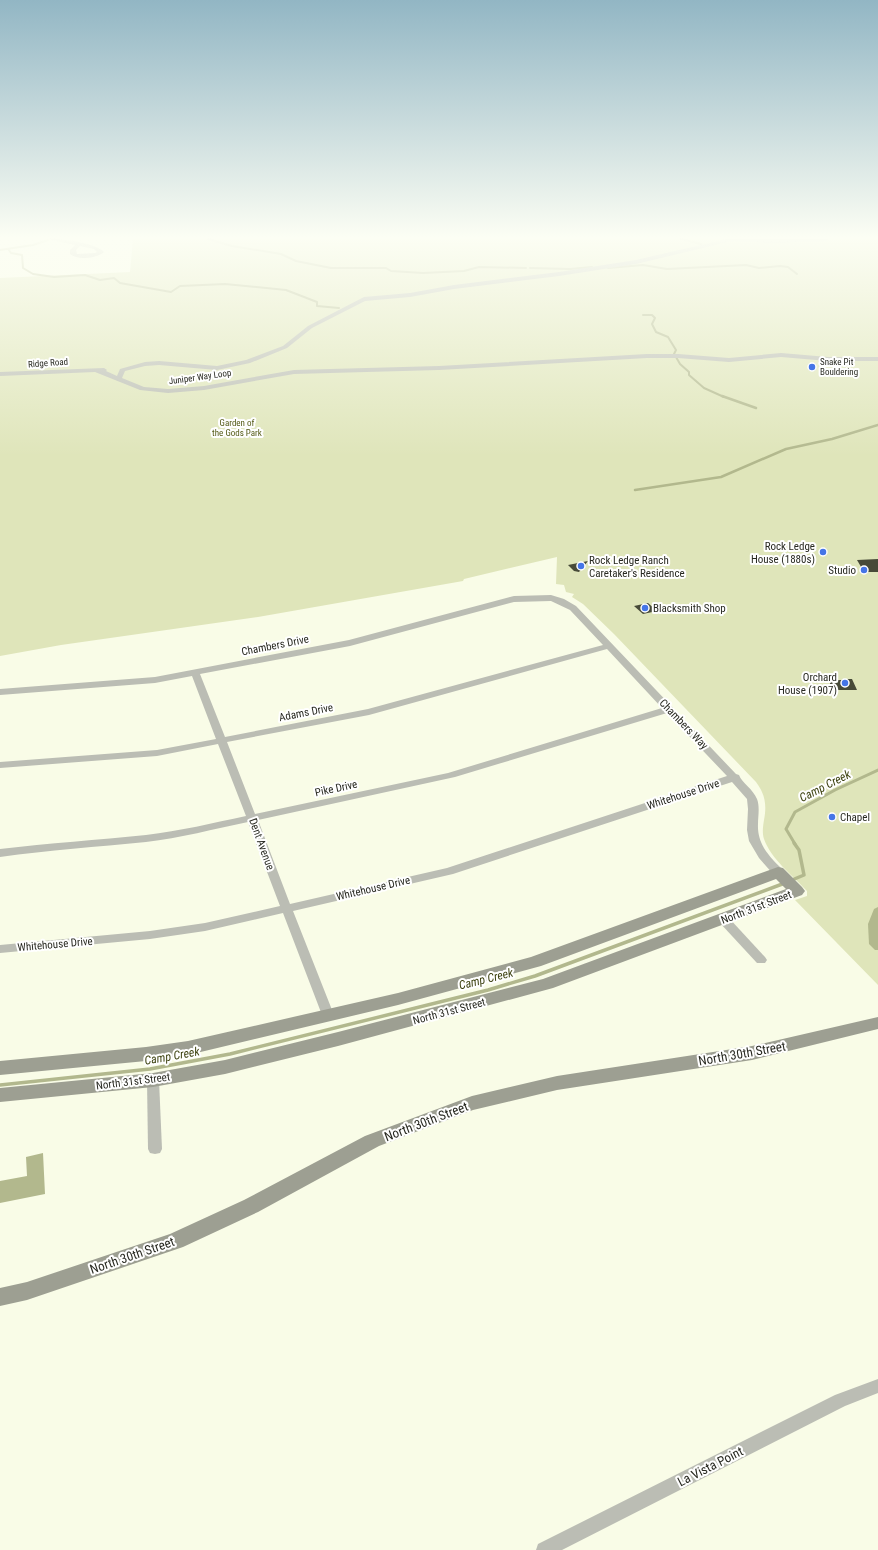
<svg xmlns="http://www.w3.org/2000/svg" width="878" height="1550" viewBox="0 0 878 1550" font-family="'Roboto Condensed',sans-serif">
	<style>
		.green { fill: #dfe5ba }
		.water { fill: #b2b88d }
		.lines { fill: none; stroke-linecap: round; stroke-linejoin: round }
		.stream-far3 { stroke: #b2b88d; stroke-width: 2 }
		.stream-far2 { stroke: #b2b88d; stroke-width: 2.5 }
		.stream-far1 { stroke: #b2b88d; stroke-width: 3 }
		.stream { stroke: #b2b88d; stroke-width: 3.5 }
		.building { fill: #474a38 }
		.street { fill: #bbbdb4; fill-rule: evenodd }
		.secondary { fill: #9d9f92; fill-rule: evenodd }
		.poi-dot { fill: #4575e7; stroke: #fff; stroke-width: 1.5 }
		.labels { text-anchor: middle; stroke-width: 4; stroke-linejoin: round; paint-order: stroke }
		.far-poi-label { font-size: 9px; fill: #282921; stroke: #fff; text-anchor: start }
		.far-street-label { font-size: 9px; fill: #282921; stroke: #fff }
		.far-park-label { font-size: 9px; fill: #545a16; stroke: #fff }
		.poi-label { font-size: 11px; fill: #282921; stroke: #fff; text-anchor: end }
		.street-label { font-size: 11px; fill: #282921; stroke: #fff }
		.water-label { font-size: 12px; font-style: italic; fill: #3c410e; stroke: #fff }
		.near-street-label { font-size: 13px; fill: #282921; stroke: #fff }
	</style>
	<rect width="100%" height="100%" fill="#f9fce7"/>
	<path class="green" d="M 133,239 L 878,239 L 878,985 L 795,900 L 807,896 L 807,891 C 793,876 771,859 764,839 C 762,833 763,826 764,820 C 767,805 765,794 756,782 L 614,634 L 583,604 L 572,597 L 574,594 L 566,592 L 564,585 L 556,584 L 557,557 L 464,579 L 463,581 L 258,617 L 61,645 L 0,656 L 0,278 L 130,272 Z"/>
	<g class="water">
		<polygon points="878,907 878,950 875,950 869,944 868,924 874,909"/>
		<polygon points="43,1153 45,1194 0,1203 0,1181 27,1176 26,1157"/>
	</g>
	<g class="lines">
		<g class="stream-far3">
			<polyline points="208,239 232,246 281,254 296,261 331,268 386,268 391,271 423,273 464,271 479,267 526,268"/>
			<polyline points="681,239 701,244"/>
			<polyline points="8,249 11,253 22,255 23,268 33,274 54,277 85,275 100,280 114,278 120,283 171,292 180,286 225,284 286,290 317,302 317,306 339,308"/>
			<polyline points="0,250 33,245 48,240"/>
			<polyline points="530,268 570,269 592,267"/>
			<polyline points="608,268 643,265 667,269 746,265 759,268 780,266 788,267 797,274"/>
			<polyline points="643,315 652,315 655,318 652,324 656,332 668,337 676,350 674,354"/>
			<polyline points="676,357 680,364 689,372 689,375 704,388 724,397"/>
		</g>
		<g class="stream-far2">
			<polyline points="722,396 756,408"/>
			<polyline points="635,490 721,477 786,449 832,439 878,425"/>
		</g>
		<polyline class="stream-far1" points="795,844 786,829 795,812 835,790 878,770"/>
		<g class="stream">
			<polyline points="792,880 804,875 799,850 794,843"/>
			<polyline points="0,1085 150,1069 230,1054 488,990 535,976 785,883"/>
		</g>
	</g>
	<g class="building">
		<polygon points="878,559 878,572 864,572 857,560"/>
		<polygon points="588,561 579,572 574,571 568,565"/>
		<polygon points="648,603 657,611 643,614 634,606"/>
		<polygon points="844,679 852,679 857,690 832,690 829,680 844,680"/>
	</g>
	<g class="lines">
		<g class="street">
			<path d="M 47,239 C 60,238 95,243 104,252 C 97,258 78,261 70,254 L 70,250 L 75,245 ZM 80,246 L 94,249 L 97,252 L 95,253 L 77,254 L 76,250 Z"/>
			<polygon points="727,239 829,239 826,241 772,243 732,241 636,264 559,276 454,289 410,297 365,301 312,328 287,348 250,363 217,370 159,365 145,366 125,371 122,378 144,387 168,389 204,386 294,370 439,366 647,354 678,354 729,358 781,353 828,357 878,357 878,361 828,361 781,357 729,362 678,358 647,358 439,370 294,374 204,390 168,393 140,390 95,372 0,376 0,372 104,368 107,370 106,371 117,376 120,369 145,362 159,361 217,366 246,360 283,346 308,326 364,297 410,293 454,285 559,272 636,260"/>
			<path d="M 551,595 L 564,599 L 576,606 L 736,774 L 739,775 C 742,783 753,789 757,799 C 760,807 758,816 758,824 C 757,844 769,856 782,869 L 783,872 L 782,875 L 774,875 L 759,858 L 749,841 L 747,830 L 748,809 L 747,799 L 732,782 L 453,874 L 293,911 L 334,1015 L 332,1018 L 328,1020 L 324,1018 L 322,1015 L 283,913 L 205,931 L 150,939 L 0,953 L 0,945 L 150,931 L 205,923 L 280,906 L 248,822 C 214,829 180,838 146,842 C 97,847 49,850 0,857 L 0,849 C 49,843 98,840 146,835 C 180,831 213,823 246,816 L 218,744 L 157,756 L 0,768 L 0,762 L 157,750 L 216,739 L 192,676 L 155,683 L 0,695 L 0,689 L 155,677 L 349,640 L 514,596 ZM 551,601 L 570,610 L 603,645 L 368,709 L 225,737 L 200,674 L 350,646 L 514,602 ZM 607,649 L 662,708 L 448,773 L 255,814 L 227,742 L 369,715 ZM 667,713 L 727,776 L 447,868 L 290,904 L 258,820 L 455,777 Z"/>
			<polygon points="724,916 728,917 765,957 767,960 765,963 757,963 720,923 718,920 720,917"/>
			<polygon points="153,1075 157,1077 159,1080 162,1149 160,1153 155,1154 150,1153 148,1149 147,1080 149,1077"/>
			<polygon points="878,1379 878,1393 845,1406 562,1550 536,1550 538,1544 835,1395"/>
		</g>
		<g class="secondary">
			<polygon points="778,867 783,868 802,887 805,891 802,895 553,988 338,1046 225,1074 153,1087 0,1102 0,1088 153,1073 225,1060 338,1032 543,979 786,889 776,879 541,966 398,1005 188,1055 146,1061 0,1075 0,1061 146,1047 188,1041 398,993 531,957"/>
			<polygon points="878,1017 878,1029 752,1060 557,1090 473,1110 379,1146 258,1212 183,1247 27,1300 0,1306 0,1288 27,1282 170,1234 244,1200 365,1136 472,1096 557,1076 752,1046"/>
		</g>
	</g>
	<linearGradient id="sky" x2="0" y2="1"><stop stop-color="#92b6c4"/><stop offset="0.52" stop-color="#fcfef4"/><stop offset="1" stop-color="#fcfef4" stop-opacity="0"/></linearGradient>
	<rect width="878" height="456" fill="url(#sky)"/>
	<g class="poi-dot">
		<circle cx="812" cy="367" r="4"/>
		<circle cx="823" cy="552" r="4"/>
		<circle cx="581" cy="566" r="4"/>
		<circle cx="864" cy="570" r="4"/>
		<circle cx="645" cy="608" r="4"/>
		<circle cx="845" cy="683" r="4"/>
		<circle cx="832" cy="817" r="4"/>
	</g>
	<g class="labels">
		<g class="far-poi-label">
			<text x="820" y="365">Snake Pit<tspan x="820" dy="10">Bouldering</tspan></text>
		</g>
		<g class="far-street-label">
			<text transform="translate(48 363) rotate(-4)" y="3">Ridge Road</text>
			<text transform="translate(200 377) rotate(-8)" y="3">Juniper Way Loop</text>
		</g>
		<g class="far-park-label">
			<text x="237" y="426">Garden of<tspan x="237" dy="10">the Gods Park</tspan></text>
		</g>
		<g class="poi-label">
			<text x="815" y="550">Rock Ledge<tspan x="815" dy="13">House (1880s)</tspan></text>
			<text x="589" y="564" text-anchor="start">Rock Ledge Ranch<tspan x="589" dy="13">Caretaker's Residence</tspan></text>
			<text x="856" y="574">Studio</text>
			<text x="653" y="612" text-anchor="start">Blacksmith Shop</text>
			<text x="837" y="681">Orchard<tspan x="837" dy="13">House (1907)</tspan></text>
			<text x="840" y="821" text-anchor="start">Chapel</text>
		</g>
		<g class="street-label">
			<text transform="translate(275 645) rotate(-11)" y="4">Chambers Drive</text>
			<text transform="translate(306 712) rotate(-11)" y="4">Adams Drive</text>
			<text transform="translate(684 724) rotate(46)" y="4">Chambers Way</text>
			<text transform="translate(336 788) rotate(-12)" y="4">Pike Drive</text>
			<text transform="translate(683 794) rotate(-18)" y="4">Whitehouse Drive</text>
			<text transform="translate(262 844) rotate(70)" y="4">Dent Avenue</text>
			<text transform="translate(373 888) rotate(-13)" y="4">Whitehouse Drive</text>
			<text transform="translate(756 907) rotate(-21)" y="4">North 31st Street</text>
			<text transform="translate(55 944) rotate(-5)" y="4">Whitehouse Drive</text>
			<text transform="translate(449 1011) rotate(-15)" y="4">North 31st Street</text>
			<text transform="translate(133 1081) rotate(-7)" y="4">North 31st Street</text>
		</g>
		<g class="water-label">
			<text transform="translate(825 786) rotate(-27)" y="4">Camp Creek</text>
			<text transform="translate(486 979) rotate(-14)" y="4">Camp Creek</text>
			<text transform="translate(172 1056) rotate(-10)" y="4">Camp Creek</text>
		</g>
		<g class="near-street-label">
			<text transform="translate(742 1053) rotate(-10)" y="5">North 30th Street</text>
			<text transform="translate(426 1121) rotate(-21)" y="5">North 30th Street</text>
			<text transform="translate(132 1255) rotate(-19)" y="5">North 30th Street</text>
			<text transform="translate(710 1466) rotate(-27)" y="5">La Vista Point</text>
		</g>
	</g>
</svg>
